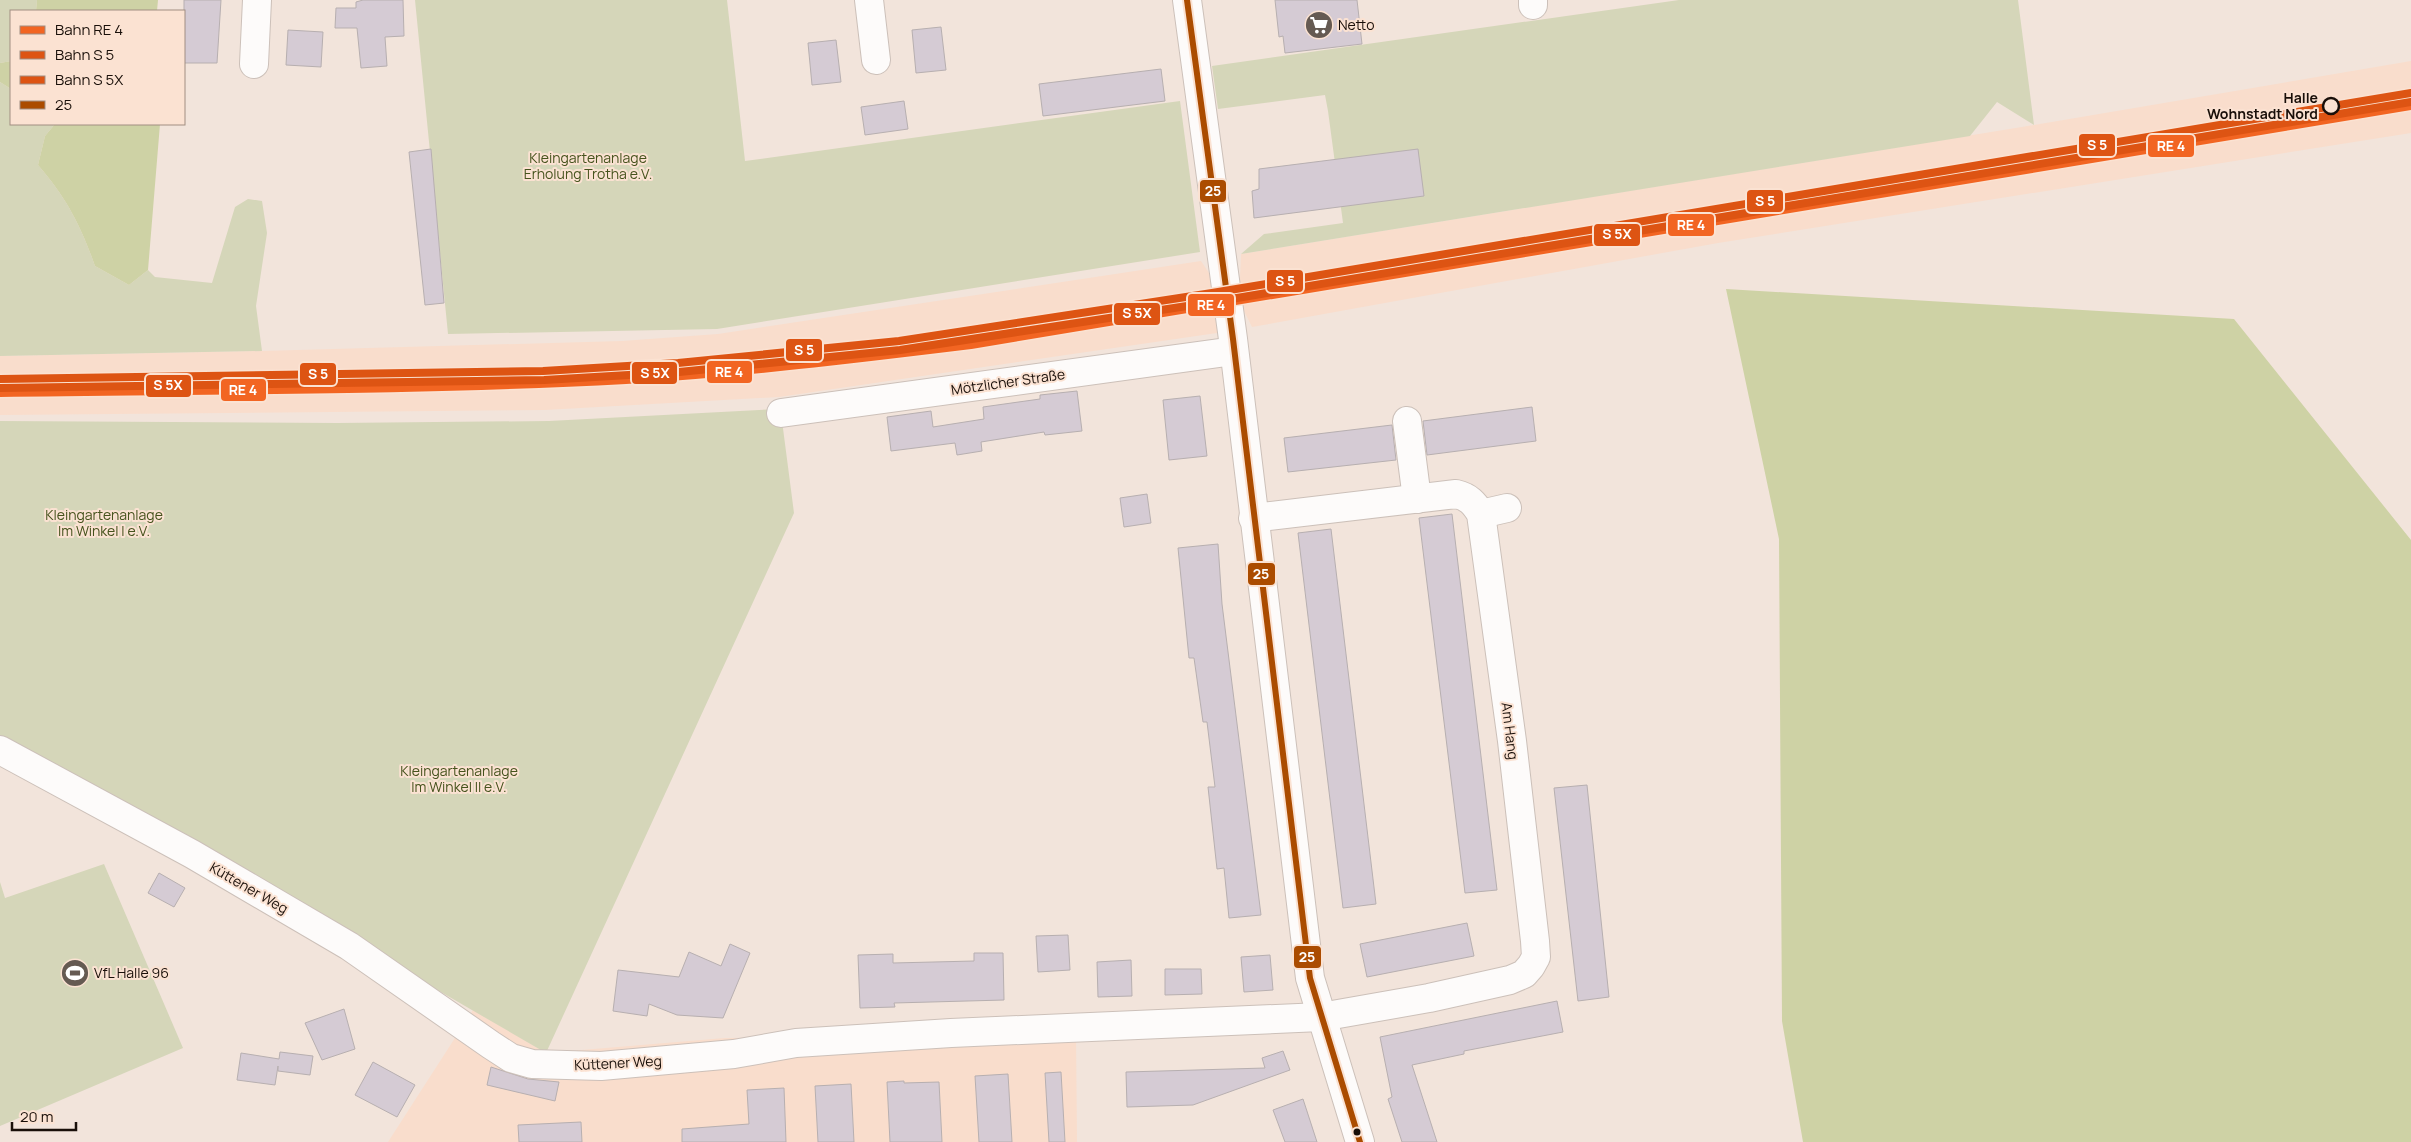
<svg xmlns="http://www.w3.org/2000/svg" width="2411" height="1142" viewBox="0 0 2411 1142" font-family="Manrope,sans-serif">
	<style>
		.built { fill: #f9ddcc }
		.green { fill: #d5d6b9 }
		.forest { fill: #ced2a5 }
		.building { fill: #d5cbd4; stroke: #b7afb0 }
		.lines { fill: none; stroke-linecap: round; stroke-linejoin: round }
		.minor-casing { stroke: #ccc0b9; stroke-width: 30 }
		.minor { stroke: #fdfbfa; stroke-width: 28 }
		.bus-1-casing { stroke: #fbe2d2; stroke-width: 10 }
		.bus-1 { stroke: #ab4c00; stroke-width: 6 }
		.rail-1-casing { stroke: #fbe2d2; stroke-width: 11 }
		.rail-2-casing { stroke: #fbe2d2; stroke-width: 11 }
		.rail-3-casing { stroke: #fbe2d2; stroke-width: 11 }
		.rail-1 { stroke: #f26522; stroke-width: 8 }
		.rail-2 { stroke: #dd5413; stroke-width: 8 }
		.rail-3 { stroke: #dd5413; stroke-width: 8 }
		.stop-dot { fill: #fbe2d2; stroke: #190f09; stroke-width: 2.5 }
		.bus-dot { fill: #190f09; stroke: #fbe2d2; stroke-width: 2 }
		.labels { text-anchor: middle; stroke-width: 4; stroke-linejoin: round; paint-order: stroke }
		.poi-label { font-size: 14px; fill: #190f09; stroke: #fbe2d2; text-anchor: start }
		.stop-label { font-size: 14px; font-weight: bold; fill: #190f09; stroke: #fbe2d2; text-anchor: end }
		.park-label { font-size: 14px; fill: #46531d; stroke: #fbe2d2 }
		.street-label { font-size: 14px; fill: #190f09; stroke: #fbe2d2 }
		.line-badge { stroke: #fbe2d2; stroke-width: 2 }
		.badge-label { font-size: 14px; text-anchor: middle; font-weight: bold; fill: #fff }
	</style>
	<rect width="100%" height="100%" fill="#f2e4db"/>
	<g class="built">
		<polygon points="2411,61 2411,133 1718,243 1252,327 1244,311 1220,316 1217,333 779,397 545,410 0,415 0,356 262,351 622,341 718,334 1201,261 1215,282 1240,278 1241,254 2034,125"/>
		<polygon points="473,1010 546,1053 725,1038 1076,1036 1077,1142 388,1142"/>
	</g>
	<g class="green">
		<polygon points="0,0 37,0 36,11 11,11 11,61 0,63"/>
		<polygon points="415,0 727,0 745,161 1180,101 1200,252 717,329 448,334"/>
		<polygon points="1679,0 2018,0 2034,125 1997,102 1970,136 1241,254 1264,234 1343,223 1328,111 1325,95 1218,109 1212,66"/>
		<path d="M 0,82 L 11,89 L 11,124 L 55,124 L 45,136 L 38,165 C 66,197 81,226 95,266 L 129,285 L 148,270 L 155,277 L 212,283 L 235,207 L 248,199 L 262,201 L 267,233 L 256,306 L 262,351 L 0,356 Z"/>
		<polygon points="778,409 781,413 794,513 546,1053 0,736 0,421 337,423 549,421"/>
		<polygon points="104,864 183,1048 0,1126 0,882 5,898"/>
	</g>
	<g class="forest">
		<polygon points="37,0 158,0 157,11 36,11"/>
		<polygon points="11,61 11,89 0,82 0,63"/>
		<path d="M 55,124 L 160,124 L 148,270 L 129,285 L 95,266 C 81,226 66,197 38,165 L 45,136 Z"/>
		<polygon points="1726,289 2234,319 2411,540 2411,1142 1803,1142 1782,1021 1779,539"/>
	</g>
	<g class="building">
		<polygon points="184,0 221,0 217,63 184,63"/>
		<polygon points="363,0 403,0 404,36 385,37 387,66 361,68 357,28 335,28 336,8 356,8 356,2"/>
		<polygon points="1275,0 1357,0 1362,44 1285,53 1283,36 1279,37"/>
		<polygon points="941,27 946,70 916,73 912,30"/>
		<polygon points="288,30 323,32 321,67 286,65"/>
		<polygon points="836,40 841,82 812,85 808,43"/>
		<polygon points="1161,69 1165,101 1043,116 1039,84"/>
		<polygon points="904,101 908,129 865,135 861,107"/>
		<polygon points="431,149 444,303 425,305 409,152"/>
		<polygon points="1418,149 1424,196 1254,218 1252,191 1259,189 1259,169"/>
		<polygon points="1077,391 1082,431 1045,435 1044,432 981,442 982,451 957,455 955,443 891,451 887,417 931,411 933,427 984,419 983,407 1040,399 1040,395"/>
		<polygon points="1200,396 1207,456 1169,460 1163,400"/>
		<polygon points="1532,407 1536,441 1427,455 1423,421"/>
		<polygon points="1392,425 1396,460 1288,472 1284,438"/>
		<polygon points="1147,494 1151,523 1124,527 1120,498"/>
		<polygon points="1452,514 1497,890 1465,893 1419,518"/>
		<polygon points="1331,529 1376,904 1343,908 1298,533"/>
		<polygon points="1218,544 1222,604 1261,915 1229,918 1224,868 1217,869 1208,787 1215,787 1207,722 1203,722 1194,658 1189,658 1178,548"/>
		<polygon points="1587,785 1609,997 1578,1001 1554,788"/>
		<polygon points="159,873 185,888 174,907 148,893"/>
		<polygon points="1467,923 1474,956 1367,977 1360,944"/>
		<polygon points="1068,935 1070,970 1038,972 1036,936"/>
		<polygon points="730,944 750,953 723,1018 677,1015 649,1004 647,1016 613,1011 618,970 679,977 689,952 721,966"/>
		<polygon points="974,953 1003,953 1004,1000 894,1003 895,1007 860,1008 858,955 893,954 893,963 974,961"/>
		<polygon points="1270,955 1273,990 1244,992 1241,957"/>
		<polygon points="1131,960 1132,996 1098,997 1097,962"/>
		<polygon points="1165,969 1201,969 1202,994 1165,995"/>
		<polygon points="1557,1001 1563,1032 1464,1051 1464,1054 1412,1065 1437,1142 1402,1142 1388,1099 1392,1097 1380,1037"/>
		<polygon points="344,1009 355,1049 322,1060 305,1023"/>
		<polygon points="1283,1051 1290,1070 1193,1105 1127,1107 1126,1072 1265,1068 1262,1058"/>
		<polygon points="280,1052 313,1056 310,1075 278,1071 278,1066 275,1085 237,1080 241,1053 279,1059"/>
		<polygon points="373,1062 415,1085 397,1117 355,1095"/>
		<polygon points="491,1067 528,1079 559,1082 555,1101 487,1085"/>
		<polygon points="1061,1072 1065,1142 1049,1142 1045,1073"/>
		<polygon points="1008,1074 1012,1142 979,1142 975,1076"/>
		<polygon points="904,1081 904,1083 939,1082 942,1142 890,1142 887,1082"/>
		<polygon points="851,1084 854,1142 818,1142 815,1086"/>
		<polygon points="784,1088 786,1142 682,1142 682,1129 749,1124 747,1090"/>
		<polygon points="1303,1099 1317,1142 1285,1142 1273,1110"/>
		<polygon points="581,1122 582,1142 519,1142 518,1125"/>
	</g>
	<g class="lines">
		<defs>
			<g id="minor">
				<polyline points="869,0 876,60"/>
				<polyline points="1187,0 1233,339 1310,978 1360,1142"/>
				<polyline points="1533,0 1533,5"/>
				<polyline points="254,64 257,0"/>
				<polyline points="781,413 1234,351"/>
				<polyline points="1407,421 1417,499"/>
				<polyline points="1481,514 1507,508"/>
				<path d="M 0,750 L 192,854 L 349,946 L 491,1045 L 511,1058 L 532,1064 L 601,1066 L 734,1054 L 796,1043 L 951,1033 L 1321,1017 L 1429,998 L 1510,980 L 1524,974 L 1531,966 L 1536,957 L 1535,941 L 1512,741 L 1481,514 C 1474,503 1469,497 1456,494 L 1253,518"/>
			</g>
		</defs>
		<use href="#minor" class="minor-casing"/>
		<use href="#minor" class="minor"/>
		<defs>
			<polyline id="bus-1" points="1187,0 1233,339 1310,978 1360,1142"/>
		</defs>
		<use href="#bus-1" class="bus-1-casing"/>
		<use href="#bus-1" class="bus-1"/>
		<defs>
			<path id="rail-1" d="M 0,393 C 208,390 417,391 626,380 C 741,373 856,359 971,345 L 2411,106"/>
			<polyline id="rail-2" points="0,379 543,371 678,363 899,341 1212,293 2411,93"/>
			<polyline id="rail-3" points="0,388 544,380 679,372 900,350 1213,302 2411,102"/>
		</defs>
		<use href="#rail-1" class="rail-1-casing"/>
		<use href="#rail-2" class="rail-2-casing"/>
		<use href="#rail-3" class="rail-3-casing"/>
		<use href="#rail-1" class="rail-1"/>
		<use href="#rail-2" class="rail-2"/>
		<use href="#rail-3" class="rail-3"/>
	</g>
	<defs>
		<symbol id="supermarket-disc" viewBox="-11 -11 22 22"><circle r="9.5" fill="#655a52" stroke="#fbe2d2"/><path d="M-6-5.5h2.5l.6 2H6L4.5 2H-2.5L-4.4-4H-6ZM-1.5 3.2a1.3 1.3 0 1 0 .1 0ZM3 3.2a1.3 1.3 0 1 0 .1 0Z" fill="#fff"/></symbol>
		<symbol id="stadium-disc" viewBox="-11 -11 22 22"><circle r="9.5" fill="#655a52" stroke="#fbe2d2"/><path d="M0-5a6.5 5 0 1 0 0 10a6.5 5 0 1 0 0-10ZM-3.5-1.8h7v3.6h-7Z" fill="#fff"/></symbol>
	</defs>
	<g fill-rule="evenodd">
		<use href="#supermarket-disc" x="1303" y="9" width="32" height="32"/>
		<use href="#stadium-disc" x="59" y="957" width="32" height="32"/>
	</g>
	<circle class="stop-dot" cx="2331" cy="106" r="8"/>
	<circle class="bus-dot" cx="1357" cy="1132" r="4.5"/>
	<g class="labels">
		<g class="poi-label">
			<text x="1338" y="30">Netto</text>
			<text x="94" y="978">VfL Halle 96</text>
		</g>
		<g class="stop-label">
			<text x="2318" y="103">Halle<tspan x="2318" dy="16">Wohnstadt Nord</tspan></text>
		</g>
		<g class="park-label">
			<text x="588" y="163">Kleingartenanlage<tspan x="588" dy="16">Erholung Trotha e.V.</tspan></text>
			<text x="104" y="520">Kleingartenanlage<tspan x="104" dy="16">Im Winkel I e.V.</tspan></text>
			<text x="459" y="776">Kleingartenanlage<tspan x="459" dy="16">Im Winkel II e.V.</tspan></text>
		</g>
		<g class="street-label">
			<text transform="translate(1008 382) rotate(-8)" y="5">Mötzlicher Straße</text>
			<text transform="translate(1510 731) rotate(83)" y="5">Am Hang</text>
			<text transform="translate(249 888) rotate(30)" y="5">Küttener Weg</text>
			<text transform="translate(618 1063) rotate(-3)" y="5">Küttener Weg</text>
		</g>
	</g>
	<g class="line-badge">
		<rect x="2078" y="133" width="38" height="24" rx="5" fill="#dd5413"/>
		<rect x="2147" y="134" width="48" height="24" rx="5" fill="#f26522"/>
		<rect x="1199" y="179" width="28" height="24" rx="5" fill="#ab4c00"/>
		<rect x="1746" y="189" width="38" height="24" rx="5" fill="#dd5413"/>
		<rect x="1667" y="213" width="48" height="24" rx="5" fill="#f26522"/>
		<rect x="1593" y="223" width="48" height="24" rx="5" fill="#dd5413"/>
		<rect x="1266" y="269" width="38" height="24" rx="5" fill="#dd5413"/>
		<rect x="1187" y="293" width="48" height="24" rx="5" fill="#f26522"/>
		<rect x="1113" y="302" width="48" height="24" rx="5" fill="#dd5413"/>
		<rect x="785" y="338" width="38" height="24" rx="5" fill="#dd5413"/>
		<rect x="706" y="360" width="47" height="24" rx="5" fill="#f26522"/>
		<rect x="631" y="361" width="47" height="24" rx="5" fill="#dd5413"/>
		<rect x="299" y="362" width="38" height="24" rx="5" fill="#dd5413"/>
		<rect x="145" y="374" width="47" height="24" rx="5" fill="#dd5413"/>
		<rect x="220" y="378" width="47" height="24" rx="5" fill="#f26522"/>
		<rect x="1247" y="562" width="29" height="24" rx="5" fill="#ab4c00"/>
		<rect x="1293" y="945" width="29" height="24" rx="5" fill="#ab4c00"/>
	</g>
	<g class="badge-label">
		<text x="2097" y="150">S 5</text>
		<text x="2171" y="151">RE 4</text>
		<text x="1213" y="196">25</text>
		<text x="1765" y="206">S 5</text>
		<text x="1691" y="230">RE 4</text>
		<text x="1617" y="239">S 5X</text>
		<text x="1285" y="286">S 5</text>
		<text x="1211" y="310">RE 4</text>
		<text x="1137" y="318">S 5X</text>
		<text x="804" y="355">S 5</text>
		<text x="729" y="377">RE 4</text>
		<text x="655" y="378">S 5X</text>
		<text x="318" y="379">S 5</text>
		<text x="168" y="390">S 5X</text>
		<text x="243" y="395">RE 4</text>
		<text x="1261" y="579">25</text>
		<text x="1307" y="962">25</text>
	</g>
	<rect x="10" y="10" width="175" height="115" fill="#fbe2d2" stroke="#a18e82"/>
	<rect x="20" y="26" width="25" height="8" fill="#f26522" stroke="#a18e82"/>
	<text x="55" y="35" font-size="15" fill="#190f09">Bahn RE 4</text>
	<rect x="20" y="51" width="25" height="8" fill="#dd5413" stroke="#a18e82"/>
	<text x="55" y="60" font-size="15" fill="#190f09">Bahn S 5</text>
	<rect x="20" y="76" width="25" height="8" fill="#dd5413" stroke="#a18e82"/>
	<text x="55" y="85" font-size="15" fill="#190f09">Bahn S 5X</text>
	<rect x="20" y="101" width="25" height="8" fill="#ab4c00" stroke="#a18e82"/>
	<text x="55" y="110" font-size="15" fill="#190f09">25</text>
	<path d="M12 1122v8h64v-8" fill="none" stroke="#190f09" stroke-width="2.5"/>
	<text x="20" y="1122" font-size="15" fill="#190f09" stroke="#fbe2d2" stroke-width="4" paint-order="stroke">20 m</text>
</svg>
